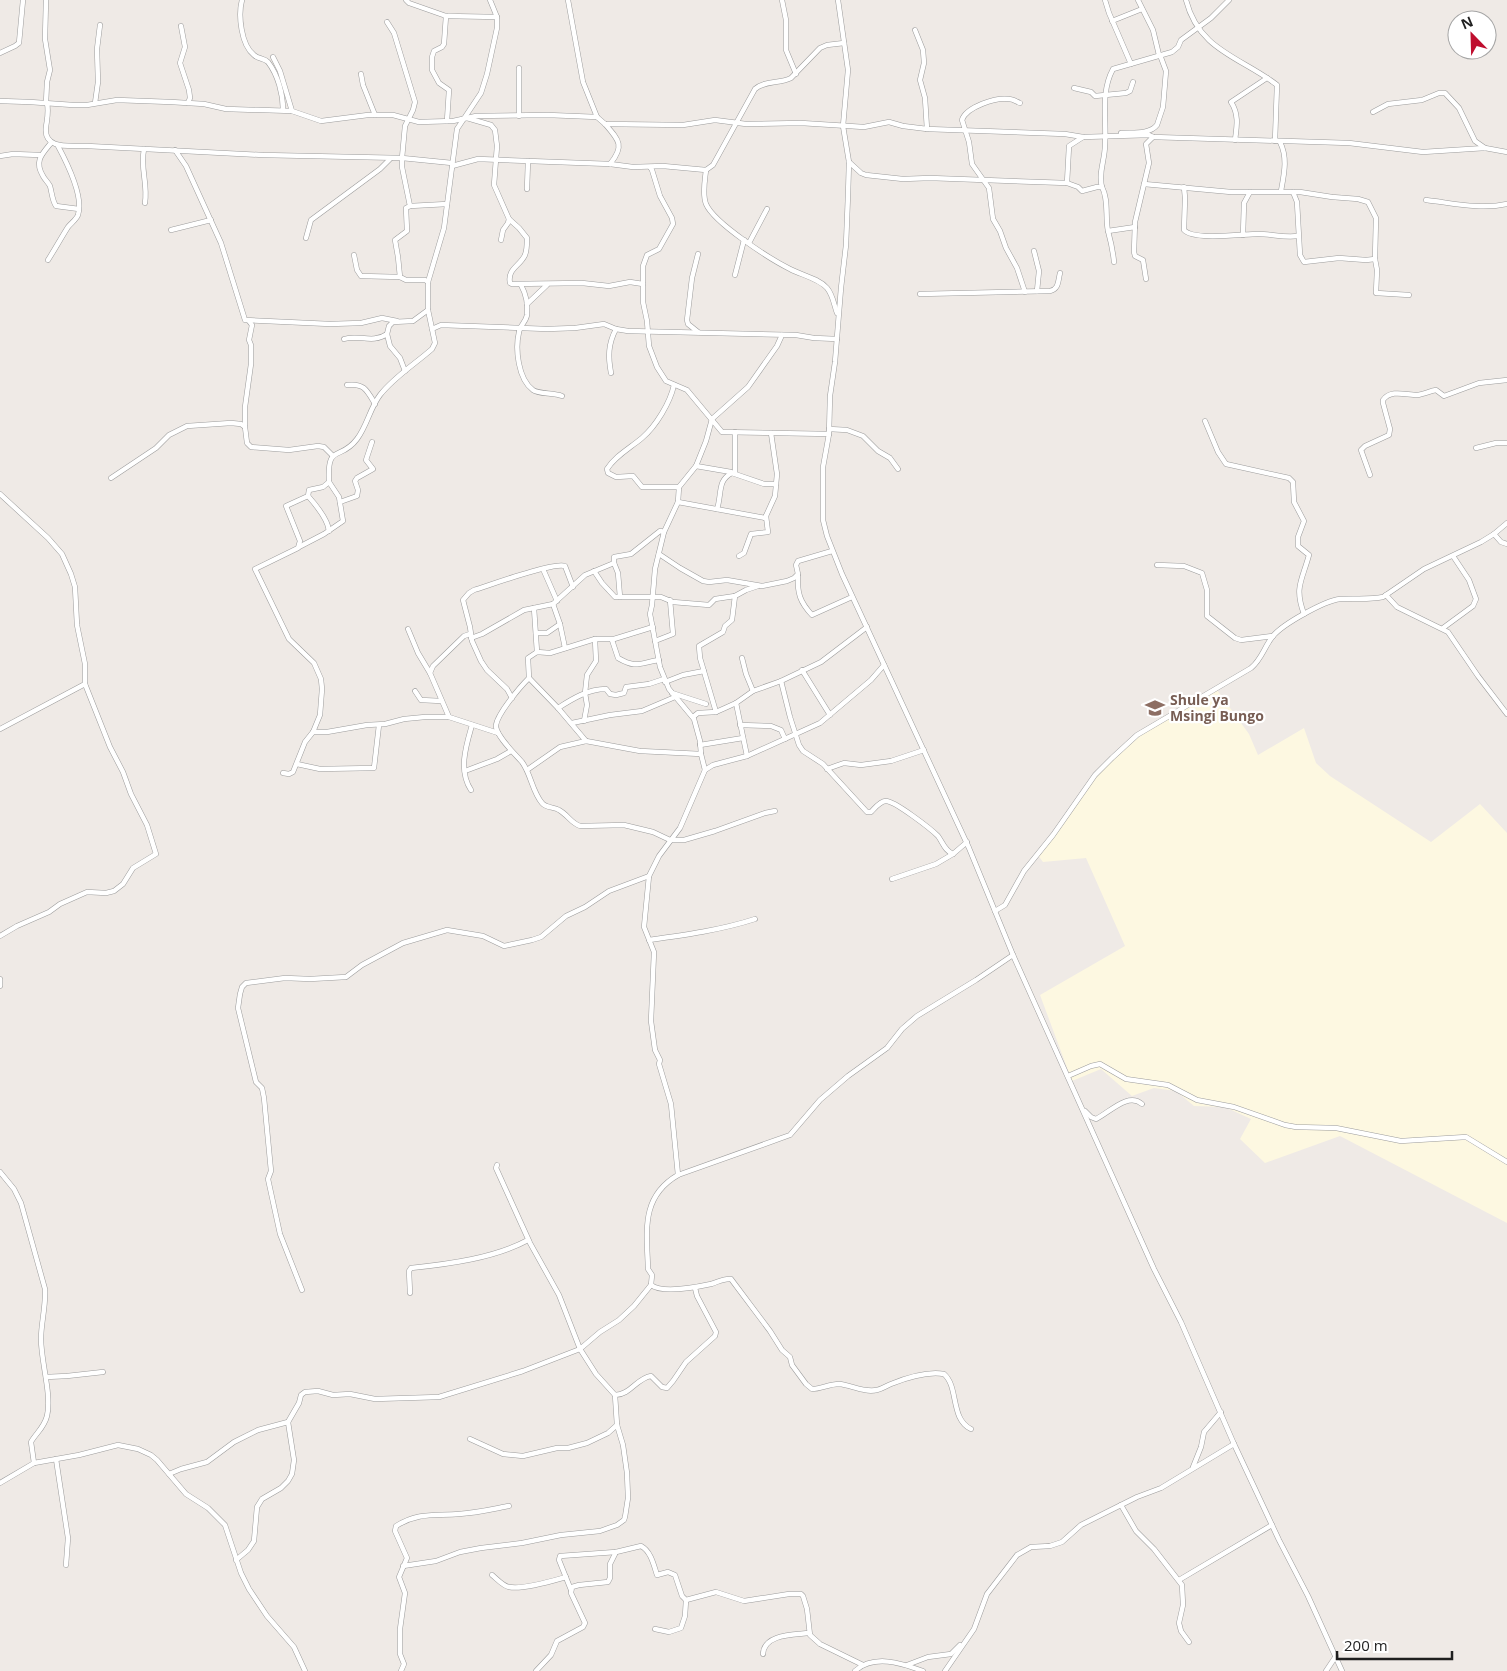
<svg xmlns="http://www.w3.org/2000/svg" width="1507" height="1671" viewBox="0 0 1507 1671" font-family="'Open Sans',sans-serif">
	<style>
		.education { fill: #fdf8e1 }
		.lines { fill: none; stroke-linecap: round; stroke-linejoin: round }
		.minor-casing { stroke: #9c9c9c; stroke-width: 5.5 }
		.minor { stroke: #fff; stroke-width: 4.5 }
		.labels { text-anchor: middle; stroke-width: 4.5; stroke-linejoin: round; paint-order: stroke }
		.education-label { font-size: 14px; font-weight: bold; fill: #785e54; stroke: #fff; text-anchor: start }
	</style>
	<rect width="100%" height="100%" fill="#efeae6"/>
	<polygon class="education" points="1217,690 1249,734 1258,755 1304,728 1316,763 1330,776 1431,842 1480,804 1507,833 1507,1223 1340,1136 1265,1163 1240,1139 1251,1119 1225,1107 1194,1106 1176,1091 1154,1088 1132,1096 1101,1069 1072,1081 1040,995 1125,946 1086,858 1043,862 1037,854 1064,818 1081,791 1127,742"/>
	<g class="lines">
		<defs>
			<g id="minor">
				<path d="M 242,0 C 238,15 241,45 254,55 C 258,59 264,58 268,62 C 278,75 283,94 283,110"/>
				<polyline points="406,0 409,3 446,16 497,17"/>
				<polyline points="568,0 583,82 597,117 605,124 683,125 715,120 746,124 801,123 864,127 889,122 903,126 927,129 1065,134 1083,137 1149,135 1153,137 1349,143 1423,152 1485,148 1507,152"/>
				<polyline points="782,0 786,20 786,50 796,74"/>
				<polyline points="838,0 848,70 843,126 849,162 848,195 846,245 841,288 835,362 830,396 829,434 823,467 823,520 827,536 842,574 969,848 1013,955 1154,1269 1181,1322 1234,1444 1279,1540 1308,1596 1342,1671"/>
				<polyline points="1105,0 1109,13 1131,64"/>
				<polyline points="1138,0 1153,30 1159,55"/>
				<path d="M 1186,0 C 1199,51 1241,57 1277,85 L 1275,141"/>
				<polyline points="446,16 444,44 442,47 434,51 432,57 432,70 439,83 449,90 447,121"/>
				<polyline points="1112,21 1142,9"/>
				<polyline points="181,26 185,47 180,63 189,90 190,98 188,103"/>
				<polyline points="915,30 923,50 924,63 920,80 925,98 927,129"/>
				<polyline points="0,53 15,46 19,43 23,0"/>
				<polyline points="273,57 280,71 292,111"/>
				<polyline points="361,74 363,85 375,115"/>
				<polyline points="1074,88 1091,92 1095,96 1126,93 1130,91 1133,82"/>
				<polyline points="0,101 30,102 73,105 87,105 117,100 171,102 204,104 226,109 292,111 321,121 368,115 393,115 419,122 453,121 476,116 548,115 597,117"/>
				<polyline points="46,103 47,82 50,70 45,39 46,0"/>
				<path d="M 47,103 C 49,112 47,119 46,127 C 43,151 72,145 87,146 L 263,155 L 402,158 L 452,163"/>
				<polyline points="95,103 98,82 97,49 100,25"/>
				<path d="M 1020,103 C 1017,102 1013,99 1009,99 C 996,97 966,107 962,120 L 969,142 L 972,164 L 989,188 L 993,219 L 1000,231 L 1006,248 L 1017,268 L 1025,292"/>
				<polyline points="1373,112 1388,104 1422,100 1439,93 1445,93 1459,108 1475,141 1485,148"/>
				<polyline points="519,116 519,68"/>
				<polyline points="467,118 491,125 495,130 497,146 494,185 509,219 508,223 503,230 501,240"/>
				<path d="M 605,124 C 619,140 625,146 610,164"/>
				<path d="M 1121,133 C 1132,132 1149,135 1157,125 L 1163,107 L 1166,71 L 1160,55"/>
				<path d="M 1235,140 C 1237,126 1239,114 1231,102 L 1267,78"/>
				<path d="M 1280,142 C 1288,158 1284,174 1281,191"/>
				<path d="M 51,143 C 42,154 34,161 43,176 C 45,180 48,182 50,186 C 52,193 52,200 56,206 L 79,209"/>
				<path d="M 144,149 C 140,169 148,183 145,203"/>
				<polyline points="175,150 186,166 221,243 245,320 330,324 361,323 382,318 397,321"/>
				<polyline points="0,156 13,154 40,155"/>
				<path d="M 849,162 L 861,173 L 866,175 L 903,179 L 930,178 L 1067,183 L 1078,187 L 1082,191 L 1097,187 L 1102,187 C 1109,200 1105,217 1108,231 C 1111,242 1113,251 1114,262"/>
				<path d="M 452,166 L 478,159 L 610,164 L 633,167 L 663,166 L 706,170 L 713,165 L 718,156 L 755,89 C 766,80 779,84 791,78 L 820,48 L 827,45 L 844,43"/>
				<polyline points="650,167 652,170 660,196 672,218 673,224 659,249 647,255 643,266 643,302 647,321 649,346 657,367 666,381 687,390 722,432 829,434"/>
				<path d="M 706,170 C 705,180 702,194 706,204 C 714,223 770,259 790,269 C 801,275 818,278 827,288 C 833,295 834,305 837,313"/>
				<polyline points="1067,183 1069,146 1083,137"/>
				<polyline points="1144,184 1231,192 1300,192 1332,197 1358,199 1368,202 1376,218 1375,259 1377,270 1376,293 1409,295"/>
				<path d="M 1102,187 C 1098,173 1105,160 1105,145 C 1107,120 1100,93 1113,69 L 1172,52 L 1178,47 L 1181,40 L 1211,18 L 1229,0"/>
				<path d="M 1184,187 L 1185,198 L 1184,230 C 1194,241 1243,234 1258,234 C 1271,234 1284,238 1298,236"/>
				<polyline points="527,189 528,161"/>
				<polyline points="1293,192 1297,202 1300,255 1304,262 1339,258 1366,260 1375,259"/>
				<path d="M 1426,200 C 1452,203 1481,210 1507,204"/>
				<polyline points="410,206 447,204"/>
				<path d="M 509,219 L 519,228 L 527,238 C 527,244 527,250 525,255 C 520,266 507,269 510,283 L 512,284 L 582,283 L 609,286 L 630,282 L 643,284"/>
				<polyline points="171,230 211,220"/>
				<polyline points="1108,231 1135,227"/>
				<polyline points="1243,235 1244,203 1250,192"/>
				<polyline points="306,238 311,220 380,169 390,159"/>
				<polyline points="749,243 767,209"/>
				<polyline points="1034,251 1039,271 1037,291"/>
				<polyline points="698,254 692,278 687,320 688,324 698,332"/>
				<polyline points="354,255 357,270 361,276 400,277"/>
				<path d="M 48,260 C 55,249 61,238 68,227 C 71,223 76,220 78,215 C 84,197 66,161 58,146"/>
				<polyline points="735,275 744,240"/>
				<polyline points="1146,279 1143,260 1135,256 1134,252 1135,222 1149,163 1146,144 1153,137"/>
				<polyline points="428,282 444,228 457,129 481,93 487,74 497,28 497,17 490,0"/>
				<path d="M 521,285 C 526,294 528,305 527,315 C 526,322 520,325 519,332 C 515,349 518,379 533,390 C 538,394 554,393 562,396"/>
				<path d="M 920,294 L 1050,291 C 1059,289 1058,281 1060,273"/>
				<polyline points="527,304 547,285"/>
				<polyline points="432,329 441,325 547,329 575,328 604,324 616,329 628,331 796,335 814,338 837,339"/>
				<polyline points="387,334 390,346 400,358 405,371"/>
				<path d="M 344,339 C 357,334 373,344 387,334 L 389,326 L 393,322 L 413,321 L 428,310"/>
				<path d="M 611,373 C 608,357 608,344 616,329"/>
				<path d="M 347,385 C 364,383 367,390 375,404"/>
				<path d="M 674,385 C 670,403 656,426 642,438 C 630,448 615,456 607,469 L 608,473 L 616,477 L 633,476 L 642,487 L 679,487"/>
				<path d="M 1205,421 L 1218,452 L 1226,464 L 1289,478 L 1293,482 L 1294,502 L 1304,521 L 1298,537 L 1298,546 L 1309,555 C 1302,581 1294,587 1304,614"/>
				<polyline points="245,427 245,407 251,364 251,345 249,340 252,325 249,321"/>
				<polyline points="829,429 847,430 863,436 878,451 890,458 898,469"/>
				<polyline points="735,432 735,473"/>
				<polyline points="1476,448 1496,443 1507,443"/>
				<polyline points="696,466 731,472"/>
				<path d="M 1370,475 L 1361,450 L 1365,446 L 1389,435 L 1390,429 L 1383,403 L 1383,400 C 1391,389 1406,395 1417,395 C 1424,394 1430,391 1436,390 L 1444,396 L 1479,383 L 1507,380"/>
				<polyline points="111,478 156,448 169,435 187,426 231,423 241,424 245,427 247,443 251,447 289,450 318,446 324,447 332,455"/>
				<polyline points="0,494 48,538 62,554 71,574 75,587 77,625 85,664 85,684 110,747 123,772 131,794 147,825 156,854 133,868 123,884 114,891 106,893 87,892 60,904 49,912 17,926 0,936"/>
				<path d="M 308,496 C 316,505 328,519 329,531"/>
				<polyline points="340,502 357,496 358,490 355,481 357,478 373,469 366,460 372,442"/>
				<polyline points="678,502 765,518 775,496 777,474 771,433"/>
				<path d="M 717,509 C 722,495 717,480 732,473 L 764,484 L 776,484"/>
				<polyline points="1494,534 1501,542 1507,544"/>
				<polyline points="299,547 324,534 343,521 339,497 329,482"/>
				<polyline points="659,554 680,568 703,581 709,582 727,580 762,586 787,581 794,578 798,574 796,565 798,561 832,551"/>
				<polyline points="739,556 744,553 751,534 768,532 766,516"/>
				<polyline points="1157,565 1184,566 1202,573 1207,590 1207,616 1235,638 1241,640 1273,636"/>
				<polyline points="543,569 557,601"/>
				<polyline points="594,571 602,583 615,597 661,597 673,602 709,605 715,599 735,596 746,590 758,586"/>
				<path d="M 798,576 C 797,593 800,602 812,615 L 852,597"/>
				<polyline points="1386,595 1397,607 1448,632 1478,676 1507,714"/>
				<polyline points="620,597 618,573 614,563 614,557 631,554 660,531 664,532"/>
				<polyline points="553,604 560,624 565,648"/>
				<polyline points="534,608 537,652"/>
				<path d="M 653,627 L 614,639 L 595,639 L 550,653 L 537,652 L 528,658 L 529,678 C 520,687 498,713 496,725 C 495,735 515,754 522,762 C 531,774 532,791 542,803 C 546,808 554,807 559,810 C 568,815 571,823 580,826 L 624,825 L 653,832 L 670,840 L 684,840 L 715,831 L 765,813 L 775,811"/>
				<polyline points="1443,628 1473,606 1476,599 1469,580 1453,556"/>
				<polyline points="408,629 418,653 430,673"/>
				<polyline points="536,633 547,633 560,624"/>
				<polyline points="471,638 482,634 524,610 553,604 585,575 614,563"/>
				<path d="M 612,640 L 618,658 C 637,669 639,663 659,660"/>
				<polyline points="655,641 673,634 670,600"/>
				<polyline points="742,658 746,674 753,691"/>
				<polyline points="802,670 830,715"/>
				<polyline points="529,678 558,708 586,741 640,751 701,754"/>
				<path d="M 781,681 L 790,717 L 799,745 L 803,751 L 823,764 L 867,812 L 871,812 C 875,808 880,801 886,801 C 895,801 931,829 938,836 C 943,843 945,851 953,854"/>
				<polyline points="665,682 683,675 704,671"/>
				<polyline points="415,691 421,700 441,701"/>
				<polyline points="672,693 706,704"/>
				<path d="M 512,698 L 507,689 L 487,670 L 481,661 L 472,641 L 470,627 L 463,600 L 469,593 L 474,590 C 490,585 553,562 565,566 L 573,587"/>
				<polyline points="736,703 747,756"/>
				<path d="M 558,708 C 572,699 588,689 606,689 L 610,694 L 616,695 L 624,693 L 626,687 L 649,684 L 664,679"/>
				<polyline points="716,712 700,658 699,646 723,632 725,626 732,620 735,596"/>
				<polyline points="449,717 430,673 433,666 464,636 470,634"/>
				<polyline points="693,717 698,713 716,712 725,708 736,703 753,691 781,681 821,662 867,627"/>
				<polyline points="584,721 587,705 585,693 587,675 596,661 595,639"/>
				<polyline points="572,723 610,715 642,711 675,697"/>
				<polyline points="740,725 771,726 781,730 785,739"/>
				<polyline points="0,729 85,684"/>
				<polyline points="313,732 327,732 367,725 385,724 404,719 425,717 449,717 498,733"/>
				<polyline points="700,745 743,738"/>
				<polyline points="297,764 320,769 374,768 379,725"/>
				<polyline points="827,769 844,763 861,765 891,761 924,750"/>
				<polyline points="527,770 560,747 586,741"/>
				<polyline points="705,770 701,754 700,741 694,719 669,689 660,667 650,614 652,605 655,569 664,532 678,502 679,487 696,466 706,441 712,419 748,387 777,346 782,335"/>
				<polyline points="465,771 497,759 511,751"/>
				<path d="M 283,773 L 289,774 L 293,772 L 305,742 L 313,732 L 320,715 L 322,689 L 321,679 L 314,663 L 289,639 L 255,569 L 298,548 L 300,541 L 286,506 L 308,496 L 309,490 L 323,487 L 329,482 C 327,442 340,462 357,439 C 367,426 370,408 380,395 C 394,377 415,364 432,349 L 435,343 L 428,310 L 428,282 L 425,280 L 406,280 L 400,277 L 398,257 L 395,240 L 407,231 L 406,208 L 410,206 L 402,167 L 402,158 L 405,126 L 413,110 L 415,102 L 394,33 L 387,22"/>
				<path d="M 471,790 C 458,770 466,746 472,725"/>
				<polyline points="649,876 644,927 654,952 651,1021 655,1050 660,1060 659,1064 671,1104 678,1175"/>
				<polyline points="892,879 936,864 953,854 967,842"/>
				<path d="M 995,911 L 1005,905 L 1024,871 L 1053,835 L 1095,775 L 1112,758 L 1137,735 L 1251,668 C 1262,659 1264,647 1273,636 C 1283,624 1324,601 1340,599 C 1355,598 1369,600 1383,597 L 1424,569 L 1481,542 L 1494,534 L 1507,523"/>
				<path d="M 649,940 C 685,935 721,930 755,919"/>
				<polyline points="0,979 0,986"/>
				<polyline points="1068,1076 1091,1066 1100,1064 1126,1079 1168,1085 1197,1100 1234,1107 1285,1125 1296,1127 1336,1128 1401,1141 1466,1137 1507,1162"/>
				<path d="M 1085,1111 L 1091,1117 L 1096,1119 C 1110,1112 1128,1092 1142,1104"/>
				<path d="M 497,1165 L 496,1168 L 530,1243 L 559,1295 L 580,1349 L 596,1374 L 615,1395 C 630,1395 637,1378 651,1376 L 662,1387 L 667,1388 L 673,1381 L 686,1362 L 715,1336 L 716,1332 L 697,1296 L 695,1288"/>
				<path d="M 0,1172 L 14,1189 L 21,1203 L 45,1289 C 46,1306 41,1323 41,1339 C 41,1362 52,1395 47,1416 C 44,1428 36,1433 31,1442 L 34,1463"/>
				<path d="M 651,1285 C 663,1294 697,1287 711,1284 C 718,1282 724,1278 731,1279 L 770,1331 L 782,1350 L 790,1357 L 792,1365 L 806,1384 L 812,1389 C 821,1389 829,1384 839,1384 C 851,1385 864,1393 877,1390 C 882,1389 886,1386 891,1384 C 906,1378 927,1371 944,1374 C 959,1387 950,1419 971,1429"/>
				<polyline points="302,1290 280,1234 268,1179 271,1171 264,1098 262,1088 256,1082 238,1008 240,994 242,987 246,983 285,978 310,979 346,977 362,965 403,943 447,930 483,936 504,946 532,940 541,937 566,916 585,907 609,891 649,876 659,856 680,828 705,770 713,765 747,756 820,723 871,680 884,665"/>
				<path d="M 410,1293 L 409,1271 L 411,1268 C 449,1264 495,1258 528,1240"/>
				<polyline points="46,1377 67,1376 103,1372"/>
				<polyline points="470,1439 503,1454 523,1456 557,1448 568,1448 587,1443 608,1433 617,1425"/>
				<polyline points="56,1459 68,1538 66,1565"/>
				<polyline points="1193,1467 1201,1447 1204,1432 1221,1412"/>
				<polyline points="169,1474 181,1469 207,1462 234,1442 258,1430 288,1422"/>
				<polyline points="0,1483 34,1463 79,1455 118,1445 138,1449 151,1455 157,1460 186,1494 208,1508 225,1525 241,1573 249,1589 267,1616 294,1647 305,1671"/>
				<polyline points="1121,1505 1136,1531 1154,1549 1182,1585 1183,1605 1179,1623 1181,1631 1189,1642"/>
				<path d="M 236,1560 L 248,1550 L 254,1541 L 257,1507 L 262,1499 L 281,1488 L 288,1481 L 292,1474 L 294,1460 L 288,1422 L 299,1403 L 301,1395 L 305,1392 L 318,1391 L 333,1395 L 350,1394 L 375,1399 L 439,1397 L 523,1371 L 580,1349 L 600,1332 L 619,1320 L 634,1306 L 651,1285 L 652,1275 L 648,1269 C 647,1232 640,1197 678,1175 L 790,1135 L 820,1100 L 848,1076 L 887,1048 L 902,1029 L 917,1016 L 976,980 L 1013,955"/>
				<polyline points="403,1566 436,1561 460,1552 481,1548 522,1543 561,1535 600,1531 617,1525 624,1520 625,1517 628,1498 627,1473 623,1445 617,1425 615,1395"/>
				<path d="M 492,1575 C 497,1579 503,1586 509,1587 C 523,1590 552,1581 566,1577"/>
				<polyline points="1179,1580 1272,1525"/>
				<polyline points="571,1590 559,1560 560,1556 616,1552"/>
				<polyline points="655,1629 669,1632 681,1628 685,1616 686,1600"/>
				<path d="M 763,1654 C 764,1634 793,1635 809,1633"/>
				<polyline points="907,1665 928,1657 951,1654 960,1645"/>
				<path d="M 401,1671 L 404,1664 L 400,1654 L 400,1629 L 405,1593 L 399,1577 L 407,1558 L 395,1531 L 396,1526 C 419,1512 434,1516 459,1514 C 476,1513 493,1509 509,1506"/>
				<path d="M 536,1671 L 551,1655 L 557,1641 L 583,1627 L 585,1623 L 571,1593 L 572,1587 L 579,1585 L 608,1582 L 610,1578 L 610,1564 L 616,1552 L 641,1546 C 651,1551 654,1566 657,1575 L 668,1572 L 675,1575 L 682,1596 L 686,1600 L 716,1592 L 744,1601 L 789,1594 L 801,1594 L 803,1596 L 807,1609 L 810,1635 L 820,1644 L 863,1665"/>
				<path d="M 855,1671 C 874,1654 901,1663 923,1671"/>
				<polyline points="945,1671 974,1629 987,1594 1017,1555 1031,1547 1050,1546 1062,1542 1081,1525 1137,1497 1161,1488 1234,1444"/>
				<polyline points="1326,1671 1336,1656"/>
			</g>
		</defs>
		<use href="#minor" class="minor-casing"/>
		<use href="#minor" class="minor"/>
	</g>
	<defs>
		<symbol id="school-bare" viewBox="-9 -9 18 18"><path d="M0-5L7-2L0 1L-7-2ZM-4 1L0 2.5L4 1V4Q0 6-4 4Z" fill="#8d6e63" stroke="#fff" stroke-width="2.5" paint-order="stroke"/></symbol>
	</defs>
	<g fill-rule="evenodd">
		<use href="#school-bare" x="1141" y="694" width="28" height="28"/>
	</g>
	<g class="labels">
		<g class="education-label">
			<text x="1170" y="705">Shule ya<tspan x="1170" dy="16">Msingi Bungo</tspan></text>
		</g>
	</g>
	<g transform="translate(1472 35) rotate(337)"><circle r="24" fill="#ffffff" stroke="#a5a5a5"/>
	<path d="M0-4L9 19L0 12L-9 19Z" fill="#bf0e2e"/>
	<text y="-8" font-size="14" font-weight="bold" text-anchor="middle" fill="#1f1f1f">N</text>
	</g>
	<path d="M1337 1651v8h115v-8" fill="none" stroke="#1f1f1f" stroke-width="2.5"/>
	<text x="1344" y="1651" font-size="15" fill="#1f1f1f" stroke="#ffffff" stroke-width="4" paint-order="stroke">200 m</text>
</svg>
